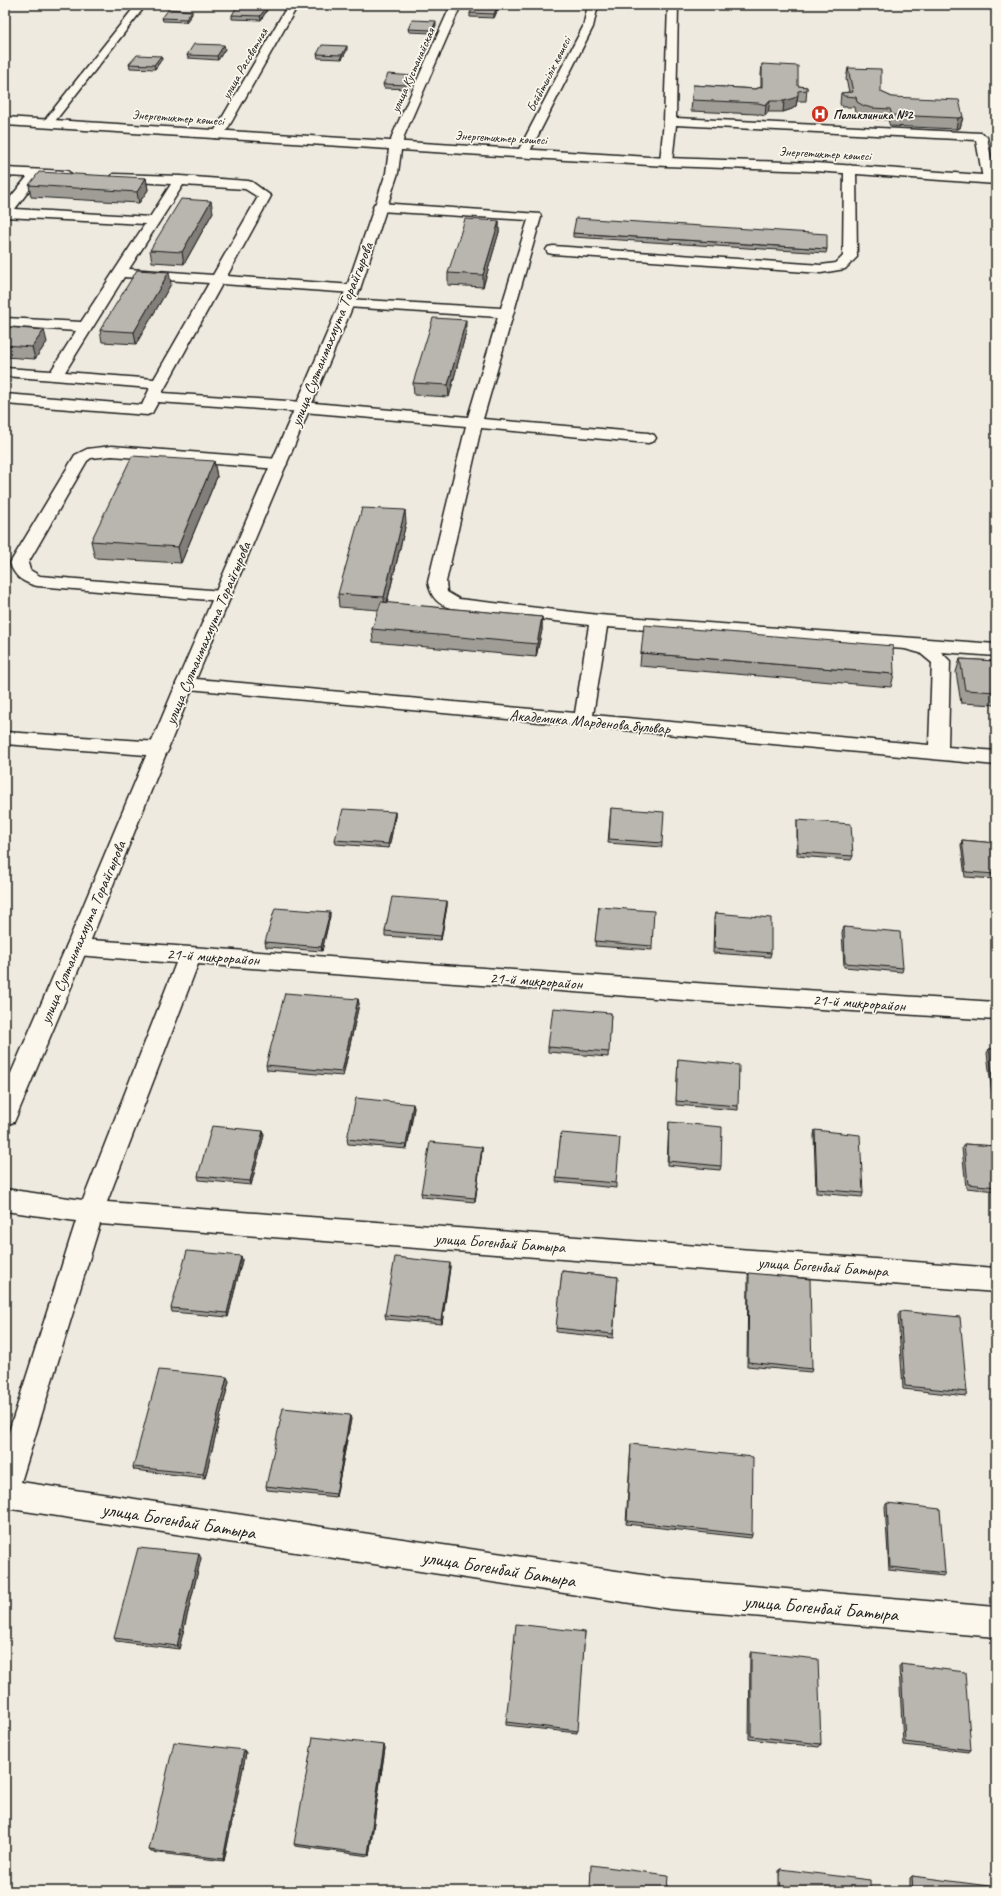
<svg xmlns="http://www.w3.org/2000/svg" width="1001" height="1896" viewBox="0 0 1001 1896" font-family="Caveat,sans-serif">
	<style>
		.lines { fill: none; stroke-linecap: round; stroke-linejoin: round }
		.minor-casing { stroke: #1c1c1c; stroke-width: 3 }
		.major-casing { stroke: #1c1c1c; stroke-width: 3 }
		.minor { fill: #fbf7ec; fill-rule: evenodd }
		.major { fill: #fbf7ec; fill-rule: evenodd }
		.wall { fill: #9f9d96; stroke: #1c1c1c }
		.shaded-wall { fill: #827f7a; stroke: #1c1c1c }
		.building { fill: #b9b6af; stroke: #1c1c1c }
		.labels { text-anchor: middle; stroke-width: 3.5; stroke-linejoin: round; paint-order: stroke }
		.far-street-label { font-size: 13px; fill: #1c1c1c; stroke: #fbf7ec }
		.far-poi-label { font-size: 13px; font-weight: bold; fill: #1c1c1c; stroke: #fbf7ec; text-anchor: start }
		.street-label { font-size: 16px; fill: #1c1c1c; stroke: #fbf7ec }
		.near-street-label { font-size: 19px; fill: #1c1c1c; stroke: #fbf7ec }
	</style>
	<rect width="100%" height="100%" fill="#eeeadf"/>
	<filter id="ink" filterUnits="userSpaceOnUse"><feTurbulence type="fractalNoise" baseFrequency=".025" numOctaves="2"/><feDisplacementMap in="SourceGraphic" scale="8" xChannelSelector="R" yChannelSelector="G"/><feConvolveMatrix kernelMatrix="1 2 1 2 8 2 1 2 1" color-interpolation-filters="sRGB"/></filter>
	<g filter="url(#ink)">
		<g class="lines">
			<defs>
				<g id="minor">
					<polygon points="136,5 146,5 52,125 44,125 42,123 44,121"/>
					<polygon points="288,5 298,5 224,135 222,138 214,138 212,135"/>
					<polygon points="451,5 461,5 404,136 402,146 396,150 392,149 390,146 392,136"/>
					<polygon points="588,5 598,5 593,27 529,153 523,157 519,156 517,153 583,27"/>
					<polygon points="668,5 678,5 676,118 981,133 987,137 995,179 989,183 983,179 976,140 676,125 672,162 670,165 662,165 660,162 664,121"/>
					<polygon points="850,165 856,169 857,257 845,269 821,273 553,254 548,253 546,250 548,247 553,246 821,265 836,263 843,256 844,169"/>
					<path d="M 5,168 L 67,171 L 73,175 L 67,179 L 39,177 L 15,209 L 150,217 L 171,184 L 117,181 L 111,177 L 113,174 L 180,176 L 248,181 L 252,182 L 271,196 L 227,276 L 353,285 L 358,286 L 360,289 L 358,292 L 353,293 L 222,284 L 162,393 L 303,402 L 468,417 L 498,317 L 347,307 L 342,306 L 340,303 L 342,300 L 347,299 L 501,308 L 528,220 L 379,211 L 374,210 L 373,207 L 374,204 L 379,203 L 540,214 L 541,217 L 483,419 L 648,433 L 654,435 L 656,438 L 654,441 L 648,443 L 481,428 L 446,582 L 447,592 L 459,599 L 599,615 L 996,644 L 996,656 L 941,652 L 950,661 L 948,747 L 996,751 L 996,765 L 178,688 L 176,684 L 178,680 L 185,678 L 575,713 L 589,625 L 454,609 C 438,605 431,598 428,582 L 466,426 L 303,412 L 158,402 L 152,413 L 147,415 L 5,404 L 5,394 L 142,405 L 150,388 L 5,376 L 5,368 L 51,371 L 76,331 L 5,326 L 5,318 L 81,322 L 145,224 L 5,217 L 5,204 L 27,177 L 5,176 ZM 183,185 L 245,189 L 258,197 L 213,275 L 129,269 ZM 124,277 L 209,283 L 154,379 L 65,372 ZM 607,627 L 905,649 L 920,653 L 932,663 L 929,745 L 593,715 Z"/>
					<path d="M 112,446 L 279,459 L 285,461 L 287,464 L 285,467 L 279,469 L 112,456 L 91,458 L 87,461 L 28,563 L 30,570 L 40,576 L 222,591 L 228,592 L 231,596 L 228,600 L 222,601 L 37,586 C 24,583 14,577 10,563 L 75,455 L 87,449 Z"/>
					<polygon points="5,732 159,742 166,744 169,749 166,754 159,756 5,744"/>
					<polygon points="77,939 710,984 996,1002 996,1020 710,1002 198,964 107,1202 996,1268 996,1292 100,1224 21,1482 670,1579 996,1607 996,1637 670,1609 5,1508 5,1444 76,1221 5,1211 5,1189 83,1200 176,963 77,955 69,953 66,947 69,941"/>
				</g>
				<polygon id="major" points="5,117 666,158 815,163 996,176 996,184 815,171 666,166 401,150 398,173 360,289 194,684 88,947 17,1115 14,1122 5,1125 5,1087 66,947 176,684 346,289 386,173 389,149 5,125"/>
			</defs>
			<use href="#minor" class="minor-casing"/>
			<use href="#major" class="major-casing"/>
			<use href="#minor" class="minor"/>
			<use href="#major" class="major"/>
		</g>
		<g class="wall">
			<polygon points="498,9 494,18 470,17 470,13"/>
			<polygon points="267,10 261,20 232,19 232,15"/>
			<polygon points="192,14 186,22 163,21 162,18"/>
			<polygon points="436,25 432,33 409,32 408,29"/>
			<polygon points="225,49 218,60 188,58 187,55"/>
			<polygon points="347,50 342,59 318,58 317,54"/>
			<polygon points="161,56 162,59 155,69 130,68 129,64"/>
			<polygon points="762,64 798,86 807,87 806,101 797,101 796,106 792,109 783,112 768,112 765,116 756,114 691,111 693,85 755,89 761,87 761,75"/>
			<polygon points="848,68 881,92 892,97 963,117 960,128 956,129 890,126 888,120 870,119 862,117 855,113 854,107 842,107 840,104 841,93 849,92 846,79"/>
			<polygon points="413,76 413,79 409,89 384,88 383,84"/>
			<polygon points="146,178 148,190 139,203 31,197 29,185"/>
			<polygon points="213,212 184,264 152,262 150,250"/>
			<polygon points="499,221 499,232 483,287 448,285 448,273"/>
			<polygon points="573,233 827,249 826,253 573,237"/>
			<polygon points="171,284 136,344 102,342 100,330"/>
			<polygon points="5,327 47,342 35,359 5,357"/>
			<polygon points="466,332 449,397 414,395 413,383"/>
			<polygon points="214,461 217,477 181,563 95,558 91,541"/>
			<polygon points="406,523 387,603 542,617 542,630 536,657 373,642 372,629 379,610 339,607 338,594"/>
			<polygon points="641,653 894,674 891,687 640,666"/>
			<polygon points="960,659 996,661 996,705 961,703 956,672"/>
			<polygon points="611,808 662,843 662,847 608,843"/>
			<polygon points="395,812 395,817 389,848 336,844 335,840"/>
			<polygon points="797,820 853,856 851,860 797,856"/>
			<polygon points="962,840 996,843 996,879 965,877 961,845"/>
			<polygon points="447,901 447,906 441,940 385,936 385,931"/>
			<polygon points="599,907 652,946 652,950 595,946"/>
			<polygon points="715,913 771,953 770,957 713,953 714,918"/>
			<polygon points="330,916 322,951 266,947 265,942"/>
			<polygon points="844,927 903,968 902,972 844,967 842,932"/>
			<polygon points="358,999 359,1004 343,1076 267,1070 266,1065"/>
			<polygon points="611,1013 608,1057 548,1052 548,1047"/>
			<polygon points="989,1049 996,1049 996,1094 992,1094 987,1053"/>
			<polygon points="678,1059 738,1106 738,1110 676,1105"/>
			<polygon points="413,1104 414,1108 407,1149 348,1144 347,1139"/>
			<polygon points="669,1122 721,1166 720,1170 667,1165"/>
			<polygon points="815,1130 863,1193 862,1197 816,1193 814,1135"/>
			<polygon points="263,1131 264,1135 251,1185 199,1180 198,1176"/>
			<polygon points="561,1133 616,1183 616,1188 556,1182"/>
			<polygon points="964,1144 996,1146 996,1191 966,1188 962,1148"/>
			<polygon points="482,1147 482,1151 475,1202 422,1197 421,1193"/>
			<polygon points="241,1256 242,1260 228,1317 172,1312 171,1308"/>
			<polygon points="450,1267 442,1324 386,1319 385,1315"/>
			<polygon points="562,1271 618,1277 613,1338 556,1332"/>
			<polygon points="749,1273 812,1369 811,1372 747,1366 748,1277"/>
			<polygon points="900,1311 967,1392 966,1396 903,1389 898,1315"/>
			<polygon points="229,1381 205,1478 134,1470 133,1467"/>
			<polygon points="351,1419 336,1497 267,1490 266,1486"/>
			<polygon points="631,1444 752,1535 751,1538 626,1524"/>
			<polygon points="887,1503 945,1573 943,1576 889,1570 885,1506"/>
			<polygon points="201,1558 179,1649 116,1641 114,1638"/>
			<polygon points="585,1632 577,1733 506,1725 506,1722"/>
			<polygon points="751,1652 821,1744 819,1747 749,1739 750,1654"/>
			<polygon points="901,1664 971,1750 969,1752 903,1745 899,1667"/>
			<polygon points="384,1745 385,1748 369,1856 295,1846 294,1844"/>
			<polygon points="244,1750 246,1753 224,1861 151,1852 149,1850"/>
			<polygon points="780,1869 870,1891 779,1891 779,1871"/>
			<polygon points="912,1876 996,1891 910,1891 910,1878"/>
		</g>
		<g class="shaded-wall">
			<polygon points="498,5 498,9 494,18 494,14"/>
			<polygon points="267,7 267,10 261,20 260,16"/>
			<polygon points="192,11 192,14 186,22 186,19"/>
			<polygon points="436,21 436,25 432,33 432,30"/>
			<polygon points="224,45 225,49 218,60 217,56"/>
			<polygon points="347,46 347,50 342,59 342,55"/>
			<polygon points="161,56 162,59 155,69 154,65"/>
			<polygon points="413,76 413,79 409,89 409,85"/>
			<polygon points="798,95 796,106 792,109 783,112 784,101"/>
			<polygon points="770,101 768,112 765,116 766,105"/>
			<polygon points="963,117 960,128 956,129 958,118"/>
			<polygon points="146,178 148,190 139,203 137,192"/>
			<polygon points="211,201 213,212 184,264 182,252"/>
			<polygon points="499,221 499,232 483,287 483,275"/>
			<polygon points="169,272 171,284 136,344 134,332"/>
			<polygon points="466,320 466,332 449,397 448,385"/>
			<polygon points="44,330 47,342 35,359 32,347"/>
			<polygon points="214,461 217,477 181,563 178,547"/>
			<polygon points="405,510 406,523 385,610 384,597"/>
			<polygon points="542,617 542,630 536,657 537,644"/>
			<polygon points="395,812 395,817 389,848 388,844"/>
			<polygon points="447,901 447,906 441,940 441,936"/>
			<polygon points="330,912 330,916 322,951 321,947"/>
			<polygon points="358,999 359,1004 343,1076 342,1072"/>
			<polygon points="413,1104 414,1108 407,1149 406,1145"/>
			<polygon points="263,1131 264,1135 251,1185 250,1181"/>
			<polygon points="482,1147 482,1151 475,1202 475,1198"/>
			<polygon points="241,1256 242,1260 228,1317 227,1313"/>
			<polygon points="450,1263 450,1267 442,1324 441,1320"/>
			<polygon points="227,1377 229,1381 205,1478 203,1474"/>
			<polygon points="350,1415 351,1419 336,1497 336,1494"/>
			<polygon points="199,1554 201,1558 179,1649 177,1646"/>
			<polygon points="384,1745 385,1748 369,1856 368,1854"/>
			<polygon points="244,1750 246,1753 224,1861 223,1859"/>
		</g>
		<g class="building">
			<polygon points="238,5 267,7 260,16 232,15"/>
			<polygon points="474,5 498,5 494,14 470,13"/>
			<polygon points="169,9 192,11 186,19 162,18"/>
			<polygon points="412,20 436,21 432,30 408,29"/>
			<polygon points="194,44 224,45 217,56 187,55"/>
			<polygon points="322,45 347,46 342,55 317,54"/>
			<polygon points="137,55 161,56 154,65 129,64"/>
			<polygon points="762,64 798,66 798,86 807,87 807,90 798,91 798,95 794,98 784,101 770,101 766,105 758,103 692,100 693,85 755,89 762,87"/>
			<polygon points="848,68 881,69 881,92 892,97 959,100 963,117 958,118 892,115 890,109 872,108 864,106 857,102 856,97 844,96 841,93 853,92"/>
			<polygon points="388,74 413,76 409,85 383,84"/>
			<polygon points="39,172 146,178 137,192 29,185"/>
			<polygon points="181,199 211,201 182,252 150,250"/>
			<polygon points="576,218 827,234 827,249 573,233"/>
			<polygon points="465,219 499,221 483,275 448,273"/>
			<polygon points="137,270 169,272 134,332 100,330"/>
			<polygon points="433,318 466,320 448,385 413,383"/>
			<polygon points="5,327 44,330 32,347 5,345"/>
			<polygon points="132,456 214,461 178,547 91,541"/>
			<polygon points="362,508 405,510 384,597 338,594"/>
			<polygon points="381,602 542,617 537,644 372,629"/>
			<polygon points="644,625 893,646 894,674 641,653"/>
			<polygon points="960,659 996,661 996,692 965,690"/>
			<polygon points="611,808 664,812 662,843 609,839"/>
			<polygon points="343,809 395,812 388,844 335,840"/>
			<polygon points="797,820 851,824 853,856 798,852"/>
			<polygon points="962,840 996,843 996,874 966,872"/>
			<polygon points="392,897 447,901 441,936 385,931"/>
			<polygon points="599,907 654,911 652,946 595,941"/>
			<polygon points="275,908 330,912 321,947 265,942"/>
			<polygon points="715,913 771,918 771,953 714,948"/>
			<polygon points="844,927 900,932 903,968 845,963"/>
			<polygon points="285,993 358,999 342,1072 266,1065"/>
			<polygon points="553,1008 611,1013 609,1052 548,1047"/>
			<polygon points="989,1049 996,1049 996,1090 994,1089"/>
			<polygon points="678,1059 739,1065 738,1106 676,1101"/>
			<polygon points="356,1098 413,1104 406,1145 347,1139"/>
			<polygon points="669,1122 722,1127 721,1166 668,1161"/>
			<polygon points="212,1126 263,1131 250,1181 198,1176"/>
			<polygon points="815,1130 860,1135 863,1193 817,1189"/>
			<polygon points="561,1133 620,1138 616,1183 556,1178"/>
			<polygon points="430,1142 482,1147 475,1198 421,1193"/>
			<polygon points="964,1144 996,1146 996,1187 968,1184"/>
			<polygon points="187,1251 241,1256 227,1313 171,1308"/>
			<polygon points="395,1257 450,1263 441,1320 385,1315"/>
			<polygon points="562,1271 618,1277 613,1334 556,1328"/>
			<polygon points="749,1273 810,1279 812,1369 748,1362"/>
			<polygon points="900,1311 960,1317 967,1392 905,1386"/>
			<polygon points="159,1370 227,1377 203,1474 133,1467"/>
			<polygon points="283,1408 350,1415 336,1494 266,1486"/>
			<polygon points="631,1444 753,1457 752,1535 627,1521"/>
			<polygon points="887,1503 940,1509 945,1573 890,1567"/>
			<polygon points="138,1548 199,1554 177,1646 114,1638"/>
			<polygon points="516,1624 585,1632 578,1731 506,1722"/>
			<polygon points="751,1652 818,1659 821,1744 751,1736"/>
			<polygon points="901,1664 965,1672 971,1750 905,1742"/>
			<polygon points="313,1737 384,1745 368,1854 294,1844"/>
			<polygon points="174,1742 244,1750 223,1859 149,1850"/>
			<polygon points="591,1865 668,1875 667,1891 590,1891"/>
			<polygon points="780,1869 870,1880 870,1891 781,1891"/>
			<polygon points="912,1876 996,1887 996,1891 913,1891"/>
		</g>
	</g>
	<defs>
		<symbol id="hospital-disc" viewBox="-11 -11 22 22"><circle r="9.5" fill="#c8321e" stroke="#fbf7ec"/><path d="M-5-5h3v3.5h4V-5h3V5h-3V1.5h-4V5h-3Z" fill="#fff"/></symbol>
	</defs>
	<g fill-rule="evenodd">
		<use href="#hospital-disc" x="810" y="104" width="20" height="20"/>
	</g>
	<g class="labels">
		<g class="far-street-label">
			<text transform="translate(244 63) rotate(-60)" y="5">улица Рассветная</text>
			<text transform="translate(412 70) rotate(-66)" y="5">улица Кустанайская</text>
			<text transform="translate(548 74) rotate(-63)" y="5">Бейбітшілік көшесі</text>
			<text transform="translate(178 117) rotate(4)" y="5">Энергетиктер көшесі</text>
			<text transform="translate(501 137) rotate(3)" y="5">Энергетиктер көшесі</text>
			<text transform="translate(825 153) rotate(3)" y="5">Энергетиктер көшесі</text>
		</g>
		<g class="far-poi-label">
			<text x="833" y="119">Поликлиника №2</text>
		</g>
		<g class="street-label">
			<text transform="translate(331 334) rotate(-68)" y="6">улица Султанмахмута Торайгырова</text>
			<text transform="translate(207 633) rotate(-67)" y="6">улица Султанмахмута Торайгырова</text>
			<text transform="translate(590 721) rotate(5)" y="6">Академика Марденова бульвар</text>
			<text transform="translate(82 932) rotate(-67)" y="6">улица Султанмахмута Торайгырова</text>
			<text transform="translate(213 956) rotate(4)" y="6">21-й микрорайон</text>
			<text transform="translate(536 980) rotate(4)" y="6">21-й микрорайон</text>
			<text transform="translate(859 1002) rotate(4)" y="6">21-й микрорайон</text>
			<text transform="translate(500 1242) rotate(4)" y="6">улица Богенбай Батыра</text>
			<text transform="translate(823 1266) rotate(4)" y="6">улица Богенбай Батыра</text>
		</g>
		<g class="near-street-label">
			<text transform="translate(179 1520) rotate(9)" y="7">улица Богенбай Батыра</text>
			<text transform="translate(499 1568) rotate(9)" y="7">улица Богенбай Батыра</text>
			<text transform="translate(821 1607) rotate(5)" y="7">улица Богенбай Батыра</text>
		</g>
	</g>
	<rect width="1001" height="1896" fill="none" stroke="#fbf7ec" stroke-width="20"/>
	<rect x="10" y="10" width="981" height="1876" fill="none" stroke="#1c1c1c" stroke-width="1.5" filter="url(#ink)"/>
</svg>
